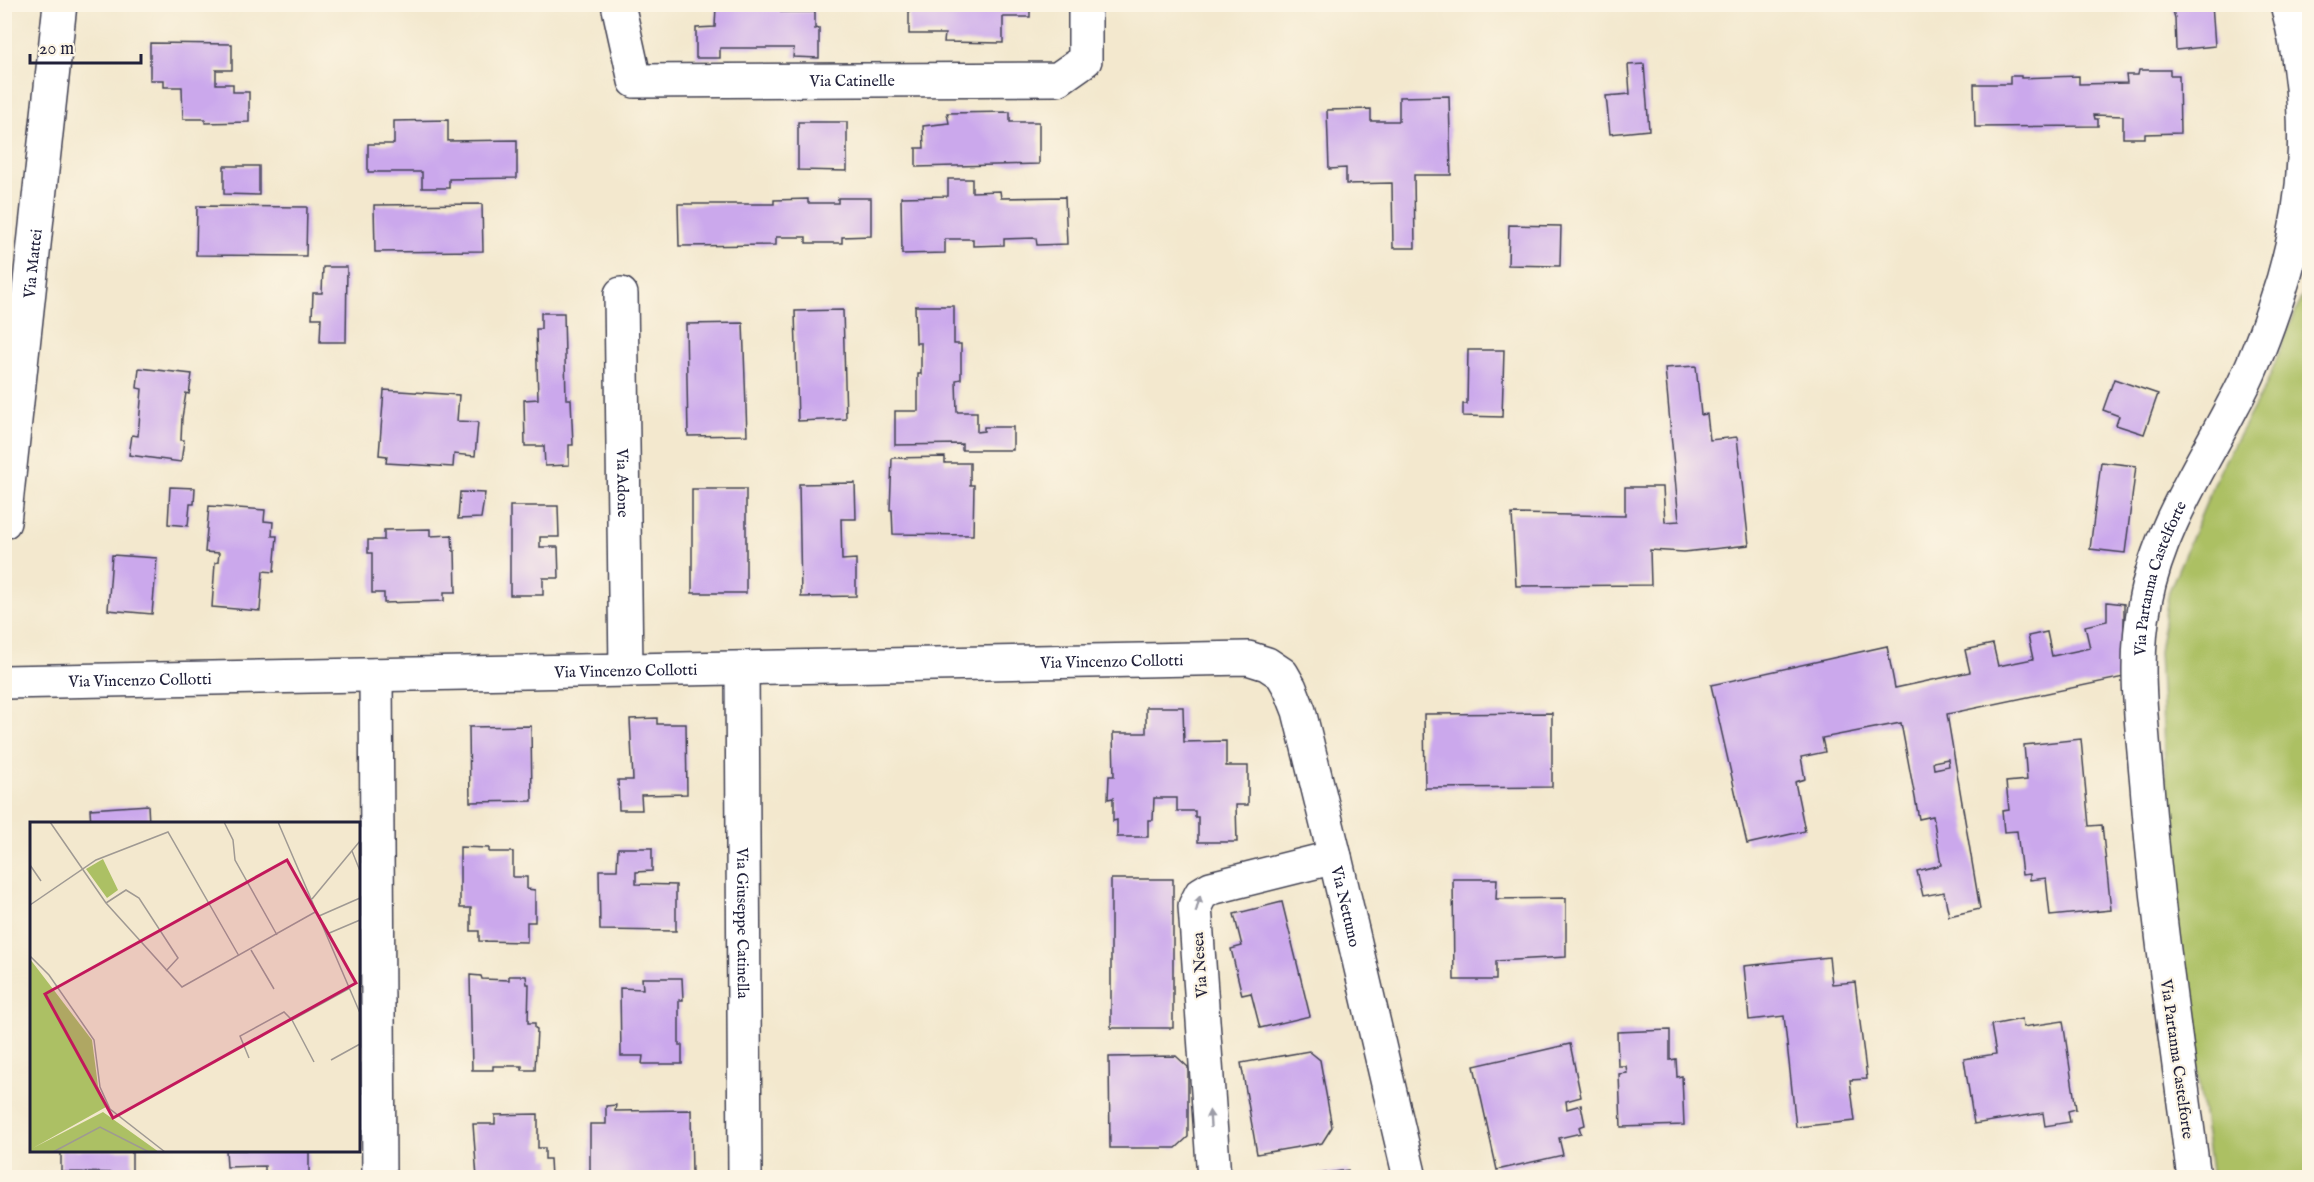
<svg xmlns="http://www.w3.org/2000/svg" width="2314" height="1182" viewBox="0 0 2314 1182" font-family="'IM FELL English',serif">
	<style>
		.green { fill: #acc064; stroke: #677150; stroke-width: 1.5 }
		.building { fill: #cba8ec; fill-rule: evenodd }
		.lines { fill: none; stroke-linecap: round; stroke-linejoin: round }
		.minor-casing { stroke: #414051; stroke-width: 36 }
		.minor { stroke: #fff; stroke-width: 33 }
		.oneway { fill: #9c9ca7 }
		.labels { text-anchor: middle; stroke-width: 4.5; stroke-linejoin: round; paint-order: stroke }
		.street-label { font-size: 16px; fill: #22223b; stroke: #fcf5e5 }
		.inset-road { fill: none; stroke: #9f9993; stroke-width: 1.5 }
		.view { fill: #c2185b; fill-opacity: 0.15; stroke: #c2185b; stroke-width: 3 }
		.inset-edge { fill: none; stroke: #22223b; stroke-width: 3 }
	</style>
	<rect width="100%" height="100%" fill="#fcf5e5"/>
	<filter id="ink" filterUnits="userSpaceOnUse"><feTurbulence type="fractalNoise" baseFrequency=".0167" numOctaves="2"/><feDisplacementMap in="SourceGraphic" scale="12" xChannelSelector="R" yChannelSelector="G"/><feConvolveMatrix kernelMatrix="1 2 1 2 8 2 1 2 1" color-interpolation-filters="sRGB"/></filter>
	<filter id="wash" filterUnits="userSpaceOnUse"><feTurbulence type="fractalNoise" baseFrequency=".008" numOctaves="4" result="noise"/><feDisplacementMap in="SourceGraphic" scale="24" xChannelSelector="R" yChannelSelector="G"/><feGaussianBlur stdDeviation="1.35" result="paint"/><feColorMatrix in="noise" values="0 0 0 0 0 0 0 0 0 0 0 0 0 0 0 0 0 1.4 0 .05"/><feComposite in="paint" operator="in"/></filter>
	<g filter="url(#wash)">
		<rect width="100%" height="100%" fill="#f3e8ce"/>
		<polygon class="green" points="2309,266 2309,1177 2212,1178 2172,892 2159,652 2169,591 2220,470 2266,385 2303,293"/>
		<g id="blocks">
			<g class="building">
				<polygon points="909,4 1030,4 1030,17 1003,17 1003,43 944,42 945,34 909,34"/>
				<polygon points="2171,4 2212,4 2215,46 2176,50 2175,18"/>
				<polygon points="757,5 781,5 781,12 815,12 815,29 819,28 819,58 793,57 794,48 720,48 720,58 696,58 696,28 715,27 716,6 740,8 757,7"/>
				<polygon points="150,43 232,44 232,70 216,70 216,84 233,84 233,92 249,92 249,122 205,123 205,119 183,119 182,87 164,87 164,80 150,80"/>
				<polygon points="1644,64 1649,130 1610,134 1606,96 1630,94 1628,65"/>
				<polygon points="2139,70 2170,70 2170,75 2179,75 2180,133 2145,134 2145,138 2123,138 2123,116 2094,115 2095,119 2098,119 2098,126 1975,127 1974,84 2010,84 2010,76 2021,76 2021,78 2079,76 2079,84 2127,83 2126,75 2138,75"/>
				<polygon points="1449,96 1451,175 1414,175 1415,248 1393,248 1392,183 1346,184 1346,168 1329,169 1327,110 1371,109 1371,121 1399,121 1399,97"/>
				<polygon points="1010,112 1010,122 1039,122 1039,164 916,167 916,148 924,148 923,126 949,123 947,113"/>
				<polygon points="448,120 448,141 517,140 517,178 449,179 449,188 422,188 422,172 368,172 368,144 394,144 394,121"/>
				<polygon points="798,122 847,122 847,171 798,170"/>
				<polygon points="224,166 259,166 259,195 224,194"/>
				<polygon points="948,179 972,179 972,192 1000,191 1001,198 1065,197 1067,244 1037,245 1036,238 1004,239 1004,245 973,246 973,239 945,239 945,253 902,254 901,197 948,196"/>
				<polygon points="838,198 871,198 871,236 842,237 842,243 806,243 806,237 776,237 776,245 679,246 678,204 774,204 774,200 808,199 808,203 838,203"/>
				<polygon points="482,204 483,251 375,252 374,205"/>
				<polygon points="197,206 307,207 306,256 196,255"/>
				<polygon points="1509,225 1561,226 1560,266 1508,265"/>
				<polygon points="323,267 347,267 346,342 320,342 321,318 312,318 313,293 322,293"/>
				<polygon points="915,306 954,306 954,344 961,344 961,379 956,380 957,412 977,412 977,432 984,431 984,427 1013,427 1013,450 962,450 962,444 895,445 895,411 918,411 918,374 921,374 921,343 916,343"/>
				<polygon points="843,310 846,419 798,421 795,311"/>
				<polygon points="541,313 564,313 566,399 571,399 573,445 569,445 569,465 545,466 544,446 525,446 524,400 538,399 536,329 541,329"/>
				<polygon points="743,323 747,435 688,436 686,324"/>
				<polygon points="1468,350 1504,350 1502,417 1463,416 1463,404 1467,404"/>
				<polygon points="1696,366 1701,415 1707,414 1710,440 1737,437 1749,545 1684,552 1650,550 1651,585 1516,586 1512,514 1625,516 1625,487 1663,487 1665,522 1679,521 1665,368"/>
				<polygon points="139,368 192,374 189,394 186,393 182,418 181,440 184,440 181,462 129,455 132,435 138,436 142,389 137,388"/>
				<polygon points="2114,379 2158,394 2144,434 2116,425 2119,416 2103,410"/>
				<polygon points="384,390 459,395 457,421 478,422 475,456 454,454 453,467 386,463 387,456 379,455"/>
				<polygon points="945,457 945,463 970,463 970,485 974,485 973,535 893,534 892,510 890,510 892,458"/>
				<polygon points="2101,462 2136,466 2125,553 2090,549"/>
				<polygon points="855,483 856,519 841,519 842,560 856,559 856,596 801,597 799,484"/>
				<polygon points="170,487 195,488 194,504 190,504 188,526 168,524"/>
				<rect x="692" y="489" width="54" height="104"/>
				<polygon points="460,492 485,493 481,518 458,519"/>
				<polygon points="209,506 265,510 264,521 273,522 272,536 277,536 274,572 263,571 260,611 212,607 215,563 218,562 219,553 205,552"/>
				<polygon points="510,506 558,506 559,537 540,537 540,547 558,547 559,578 543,578 543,595 510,595"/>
				<polygon points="430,529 430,536 452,535 453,551 455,551 456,592 444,592 444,601 384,603 384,593 372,593 372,553 368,553 368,540 384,540 384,530"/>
				<polygon points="112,555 157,558 152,614 108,610"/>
				<path d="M 2107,602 L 2124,604 L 2124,677 L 1947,714 L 1980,909 L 1949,916 L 1944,892 L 1923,896 L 1917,871 L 1941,865 L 1933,816 L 1919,819 L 1901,723 L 1822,738 L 1825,752 L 1801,757 L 1805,779 L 1795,782 L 1805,831 L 1747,844 L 1711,685 L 1887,646 L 1895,688 L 1970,672 L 1965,650 L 1993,644 L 1998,666 L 2033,659 L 2028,636 L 2047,632 L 2052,656 L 2090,648 L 2085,626 L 2107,621 ZM 1948,759 L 1949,766 L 1934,769 L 1933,762 Z"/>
				<polygon points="1146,707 1183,707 1184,742 1226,741 1226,766 1248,766 1248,805 1236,805 1237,842 1198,842 1198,817 1195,817 1195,811 1177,811 1177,798 1154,798 1153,820 1148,820 1148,837 1117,837 1117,820 1113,821 1113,798 1108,799 1109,776 1114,776 1113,733 1146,733"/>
				<polygon points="1552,713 1552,787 1425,788 1424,714"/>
				<polygon points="657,718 657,724 686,724 687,794 641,795 642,810 619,810 618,780 633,780 630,719"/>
				<polygon points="531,726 532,801 470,802 469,727"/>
				<polygon points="2081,739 2089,826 2102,825 2111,910 2050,916 2046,878 2030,880 2030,874 2022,875 2017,831 2004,832 2002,811 2009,810 2006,782 2027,780 2024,745"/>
				<polygon points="148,805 149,824 91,824 90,809"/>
				<polygon points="460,847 489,848 489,852 513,852 513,877 527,877 527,889 535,890 535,922 527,922 527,942 479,941 479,931 471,931 471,908 460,908"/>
				<polygon points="618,848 652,848 652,871 636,872 636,884 676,885 676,931 600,930 599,870 617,870"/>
				<rect x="1111" y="879" width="62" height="149"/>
				<polygon points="1453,879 1497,879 1496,899 1566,898 1566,957 1496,961 1496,980 1454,980"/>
				<polygon points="1282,902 1310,1016 1260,1028 1251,993 1242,995 1231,949 1242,946 1234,914"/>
				<polygon points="1829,957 1832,984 1855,982 1867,1079 1850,1080 1855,1121 1796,1127 1784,1016 1749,1020 1744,966"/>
				<polygon points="470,975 481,976 482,979 509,980 509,976 526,976 527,984 529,984 528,1023 535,1023 535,1028 537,1029 535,1070 522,1070 522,1066 493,1066 493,1070 472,1070"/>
				<polygon points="642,978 682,978 683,1000 679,1000 679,1045 682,1045 682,1064 642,1064 643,1056 621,1056 620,988 643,989"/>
				<polygon points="2022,1019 2023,1027 2063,1021 2076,1109 2068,1111 2070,1122 2045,1126 2043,1113 1974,1124 1964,1059 1996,1054 1991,1025"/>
				<polygon points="1670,1030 1670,1060 1676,1059 1677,1077 1682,1076 1684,1125 1621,1127 1619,1074 1627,1073 1626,1066 1618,1066 1617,1032"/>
				<polygon points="1570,1044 1581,1097 1566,1101 1567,1109 1581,1105 1585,1125 1579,1127 1581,1133 1559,1138 1563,1155 1497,1170 1474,1066"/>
				<polygon points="1309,1051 1320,1060 1332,1127 1322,1143 1257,1154 1241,1063"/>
				<polygon points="1176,1056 1188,1067 1188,1137 1176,1148 1110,1148 1109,1057"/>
				<polygon points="616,1105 615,1111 691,1110 692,1178 590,1177 590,1124 606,1124 606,1106"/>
				<polygon points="538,1114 538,1148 545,1148 545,1159 550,1159 551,1178 477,1178 473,1124 495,1124 495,1115"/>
				<polygon points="61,1150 132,1150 132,1173 61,1172"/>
				<polygon points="226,1150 309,1150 309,1175 265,1176 265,1166 227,1167"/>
				<polygon points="1348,1170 1349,1178 1305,1178 1305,1176"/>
			</g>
		</g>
	</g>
	<g filter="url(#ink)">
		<use href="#blocks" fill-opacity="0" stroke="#414051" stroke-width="1.5"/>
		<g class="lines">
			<defs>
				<g id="minor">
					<path id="s1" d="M 618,4 L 635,81 L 1058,79 L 1085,60 L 1085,4"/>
					<path id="s2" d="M 621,294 L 626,670"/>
					<path id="s3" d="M 4,522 L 60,4"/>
					<path id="s4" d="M 742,668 L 745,1178"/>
					<polyline points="376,675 379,1178"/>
					<path id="s5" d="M 4,682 L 1248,658 L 1267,664 L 1282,674 L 1290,688 L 1299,711 L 1335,857 L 1410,1178"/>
					<polyline points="1214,1178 1195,906 1201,894 1211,888 1335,857"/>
					<path id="s6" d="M 2194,1178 C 2177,1046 2157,916 2147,785 C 2142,725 2133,662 2145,602 C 2158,531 2201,467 2234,403 C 2251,373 2263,340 2274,308 C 2310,206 2314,109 2287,4"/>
				</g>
			</defs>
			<use href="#minor" class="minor-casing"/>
			<use href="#minor" class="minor"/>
		</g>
		<defs><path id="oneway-solid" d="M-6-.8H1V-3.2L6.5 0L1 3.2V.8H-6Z" transform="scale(1.5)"/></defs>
		<g class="oneway">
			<use href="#oneway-solid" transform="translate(1198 904) rotate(-75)"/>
			<use href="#oneway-solid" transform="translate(1210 1119) rotate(-94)"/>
		</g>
	</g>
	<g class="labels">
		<g class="street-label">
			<text dy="6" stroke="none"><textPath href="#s1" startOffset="296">Via Catinelle</textPath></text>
			<text dy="6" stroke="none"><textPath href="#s3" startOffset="260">Via Mattei</textPath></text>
			<text dy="6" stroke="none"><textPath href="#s2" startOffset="189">Via Adone</textPath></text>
			<text dy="6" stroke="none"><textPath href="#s6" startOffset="606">Via Partanna Castelforte</textPath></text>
			<text dy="6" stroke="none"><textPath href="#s5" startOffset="1108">Via Vincenzo Collotti</textPath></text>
			<text dy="6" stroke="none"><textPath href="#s5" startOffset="622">Via Vincenzo Collotti</textPath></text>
			<text dy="6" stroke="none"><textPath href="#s5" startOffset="136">Via Vincenzo Collotti</textPath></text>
			<text dy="6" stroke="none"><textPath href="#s5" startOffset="1524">Via Nettuno</textPath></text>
			<text dy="6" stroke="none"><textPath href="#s4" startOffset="255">Via Giuseppe Catinella</textPath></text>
			<text transform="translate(1199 965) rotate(-94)" y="6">Via Nesea</text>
			<text transform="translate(2178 1059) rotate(82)" y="6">Via Partanna Castelforte</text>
		</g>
	</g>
	<g transform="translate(30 822)">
		<rect width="330" height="330" fill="#f3e8ce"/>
		<path d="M 73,37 L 88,68 L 77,76 L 56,47 ZM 0,137 L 62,218 L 68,264 L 76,285 L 3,326 L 73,290 L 129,330 L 0,330 Z" fill="#acc064"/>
		<path class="inset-road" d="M 20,0 L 76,81 L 152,165 L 287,89M 194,0 L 203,18 L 205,38 L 247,113M 248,0 L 330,191M 322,29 L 330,49M 0,43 L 11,59M 282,77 L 330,19M 76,81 L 96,68 L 109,76 L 148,136 L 136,149M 0,83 L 66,38 L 138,10 L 209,134M 289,94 L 330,76M 297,112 L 330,98M 221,128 L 244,167M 0,134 L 19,153 L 64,218 L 70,265 L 80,287 L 135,330M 262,198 L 284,240M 219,236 L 210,214 L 254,190 L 262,198 L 320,166M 301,238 L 330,222M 23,330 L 70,305 L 119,330"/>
		<path class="view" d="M 257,38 L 326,161 L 83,296 L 15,172 Z"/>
		<rect width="330" height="330" class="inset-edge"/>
	</g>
	<rect width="2314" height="1182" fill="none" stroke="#fcf5e5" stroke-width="24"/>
	<path d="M30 54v9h111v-9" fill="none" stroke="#22223b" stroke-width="3"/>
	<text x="39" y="54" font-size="18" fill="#22223b" stroke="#fcf5e5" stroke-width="4.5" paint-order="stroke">20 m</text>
</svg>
